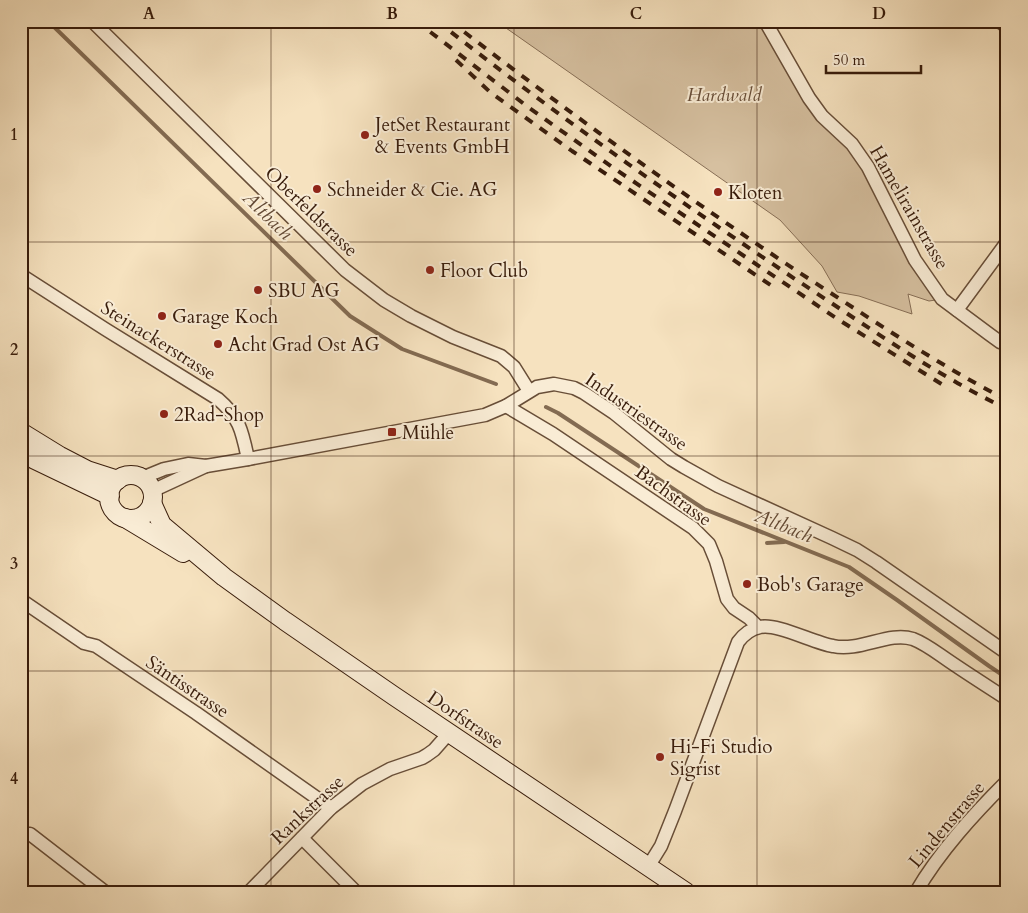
<svg xmlns="http://www.w3.org/2000/svg" width="1028" height="913" viewBox="0 0 1028 913" font-family="Cardo,serif">
	<style>
		.green { fill: #d6c0a0; stroke: #876e56 }
		.lines { fill: none; stroke-linecap: round; stroke-linejoin: round }
		.stream { stroke: #836b52; stroke-width: 4 }
		.street-casing { stroke: #684e38; stroke-width: 15 }
		.secondary-casing { stroke: #381c0b; stroke-width: 20 }
		.street { stroke: #f9ecd5; stroke-width: 12 }
		.secondary { stroke: #f9ecd5; stroke-width: 18 }
		.rail { stroke: #381c0b; stroke-width: 4; stroke-dasharray: 9 9; stroke-linecap: butt }
		.grid { fill: none; stroke: #381c0b; stroke-width: 1; stroke-opacity: 0.55 }
		.poi-dot { fill: #8f2418; stroke: #f9ecd5; stroke-width: 2 }
		.labels { text-anchor: middle; stroke-width: 4; stroke-linejoin: round; paint-order: stroke }
		.park-label { font-size: 19px; font-style: italic; fill: #674d38; stroke: #f9ecd5 }
		.poi-label { font-size: 19px; fill: #381c0b; stroke: #f9ecd5; text-anchor: start }
		.street-label { font-size: 19px; fill: #381c0b; stroke: #f9ecd5 }
		.water-label { font-size: 20px; font-style: italic; fill: #644a35; stroke: #f9ecd5 }
		.neatline { fill: none; stroke: #381c0b; stroke-width: 2 }
		.grid-label { font-size: 16px; text-anchor: middle; font-weight: bold; fill: #381c0b }
	</style>
	<rect width="100%" height="100%" fill="#f6e2bf"/>
	<filter id="stains"><feTurbulence type="fractalNoise" baseFrequency=".004" numOctaves="4"/><feColorMatrix values="0 0 0 0 .2 0 0 0 0 .09 0 0 0 0 .02 0 0 0 .5 -.17"/></filter>
	<radialGradient id="worn" r=".72"><stop offset=".6" stop-color="#630" stop-opacity="0"/><stop offset="1" stop-color="#630" stop-opacity=".3"/></radialGradient>
	<polygon class="green" points="496,21 765,21 809,98 852,144 942,299 929,301 908,294 912,314 859,296 837,292 822,266 780,220"/>
	<g class="lines">
		<g class="stream">
			<polyline points="48,21 350,316 402,349 496,384"/>
			<polyline points="546,407 558,413 704,509 849,567 897,600 989,666 1007,678"/>
			<polyline points="767,543 784,542"/>
		</g>
		<defs>
			<g id="street">
				<polyline points="92,21 345,270 384,300 411,316 453,337 501,356 514,367 529,391"/>
				<polyline points="765,21 809,98 822,116 852,144 868,167 915,260 942,299 989,334 1000,342 1007,344"/>
				<polyline points="999,21 1007,27"/>
				<path d="M 21,275 L 105,329 L 218,399 C 240,418 242,431 248,459"/>
				<polyline points="957,310 1007,242"/>
				<polyline points="506,406 553,434 693,528 709,544 716,561 727,599 734,608 749,618 758,627"/>
				<polyline points="142,478 164,469 188,464 206,466 248,459 485,415 506,406 537,387 554,384 574,388 584,393 614,413 671,459 684,467 718,486 832,538 857,550 876,562 1007,653"/>
				<polyline points="152,491 206,466"/>
				<polyline points="21,600 84,643 96,646 196,713 331,808"/>
				<polyline points="30,834 105,892"/>
				<polyline points="302,838 356,892"/>
				<path d="M 648,867 L 661,846 L 675,811 L 738,642 C 744,634 750,629 760,627 C 777,623 814,643 833,646 C 860,652 889,631 913,639 C 926,644 937,653 949,661 C 968,674 987,686 1007,699"/>
				<polyline points="249,892 331,808 362,784 390,769 422,758 427,755 434,750 449,733"/>
				<path d="M 916,892 C 940,851 973,815 1007,781"/>
			</g>
			<g id="secondary">
				<polyline points="21,432 60,456 87,470 118,480"/>
				<polyline points="21,451 35,460 110,496"/>
				<circle cx="131" cy="497" r="22"/>
				<polyline points="152,503 162,525 224,577 285,621 394,696 686,892"/>
				<polyline points="125,518 183,553"/>
			</g>
		</defs>
		<use href="#street" class="street-casing"/>
		<use href="#secondary" class="secondary-casing"/>
		<use href="#street" class="street"/>
		<use href="#secondary" class="secondary"/>
		<g class="rail">
			<polyline points="416,21 528,107 615,169 839,320 943,385"/>
			<path d="M 437,21 C 552,112 673,197 795,279 C 864,324 932,373 1007,409"/>
			<path d="M 450,21 C 564,109 680,193 800,273 C 868,317 935,363 1007,400"/>
			<polyline points="456,60 490,92 572,151 775,288"/>
		</g>
	</g>
	<path class="grid" d="M 271,21 L 271,892M 514,21 L 514,892M 757,21 L 757,892M 21,242 L 1007,242M 21,456 L 1007,456M 21,671 L 1007,671"/>
	<g class="poi-dot">
		<circle cx="365" cy="135" r="5"/>
		<circle cx="317" cy="189" r="5"/>
		<circle cx="718" cy="192" r="5"/>
		<circle cx="430" cy="270" r="5"/>
		<circle cx="258" cy="290" r="5"/>
		<circle cx="162" cy="316" r="5"/>
		<circle cx="218" cy="344" r="5"/>
		<circle cx="164" cy="414" r="5"/>
		<rect x="387" y="427" width="10" height="10" rx="2.5"/>
		<circle cx="747" cy="584" r="5"/>
		<circle cx="660" cy="757" r="5"/>
	</g>
	<g class="labels">
		<g class="park-label">
			<text x="724" y="101">Hardwald</text>
		</g>
		<g class="poi-label">
			<text x="375" y="131">JetSet Restaurant<tspan x="375" dy="22">&amp; Events GmbH</tspan></text>
			<text x="327" y="196">Schneider &amp; Cie. AG</text>
			<text x="728" y="199">Kloten</text>
			<text x="440" y="277">Floor Club</text>
			<text x="268" y="297">SBU AG</text>
			<text x="172" y="323">Garage Koch</text>
			<text x="228" y="351">Acht Grad Ost AG</text>
			<text x="174" y="421">2Rad-Shop</text>
			<text x="402" y="439">Mühle</text>
			<text x="757" y="591">Bob's Garage</text>
			<text x="670" y="753">Hi-Fi Studio<tspan x="670" dy="22">Sigrist</tspan></text>
		</g>
		<g class="street-label">
			<text transform="translate(910 207) rotate(60)" y="7">Hamelirainstrasse</text>
			<text transform="translate(312 211) rotate(44)" y="7">Oberfeldstrasse</text>
			<text transform="translate(159 340) rotate(32)" y="7">Steinackerstrasse</text>
			<text transform="translate(637 411) rotate(35)" y="7">Industriestrasse</text>
			<text transform="translate(674 495) rotate(36)" y="7">Bachstrasse</text>
			<text transform="translate(188 686) rotate(34)" y="7">Säntisstrasse</text>
			<text transform="translate(466 719) rotate(34)" y="7">Dorfstrasse</text>
			<text transform="translate(307 809) rotate(-43)" y="7">Rankstrasse</text>
			<text transform="translate(946 824) rotate(-50)" y="7">Lindenstrasse</text>
		</g>
		<g class="water-label">
			<text transform="translate(268 215) rotate(44)" y="7">Altbach</text>
			<text transform="translate(784 525) rotate(22)" y="7">Altbach</text>
		</g>
	</g>
	<rect width="1028" height="913" fill="none" stroke="#f6e2bf" stroke-width="55"/>
	<path d="M826 65v8h95v-8" fill="none" stroke="#381c0b" stroke-width="2.5"/>
	<text x="833" y="65" font-size="15" fill="#381c0b" stroke="#f9ecd5" stroke-width="4" paint-order="stroke">50 m</text>
	<rect x="28" y="28" width="972" height="858" class="neatline"/>
	<g class="grid-label">
		<text x="149" y="19">A</text>
		<text x="392" y="19">B</text>
		<text x="636" y="19">C</text>
		<text x="879" y="19">D</text>
		<text x="14" y="140">1</text>
		<text x="14" y="355">2</text>
		<text x="14" y="569">3</text>
		<text x="14" y="784">4</text>
	</g>
	<rect width="100%" height="100%" filter="url(#stains)"/>
	<rect width="100%" height="100%" fill="url(#worn)"/>
</svg>
